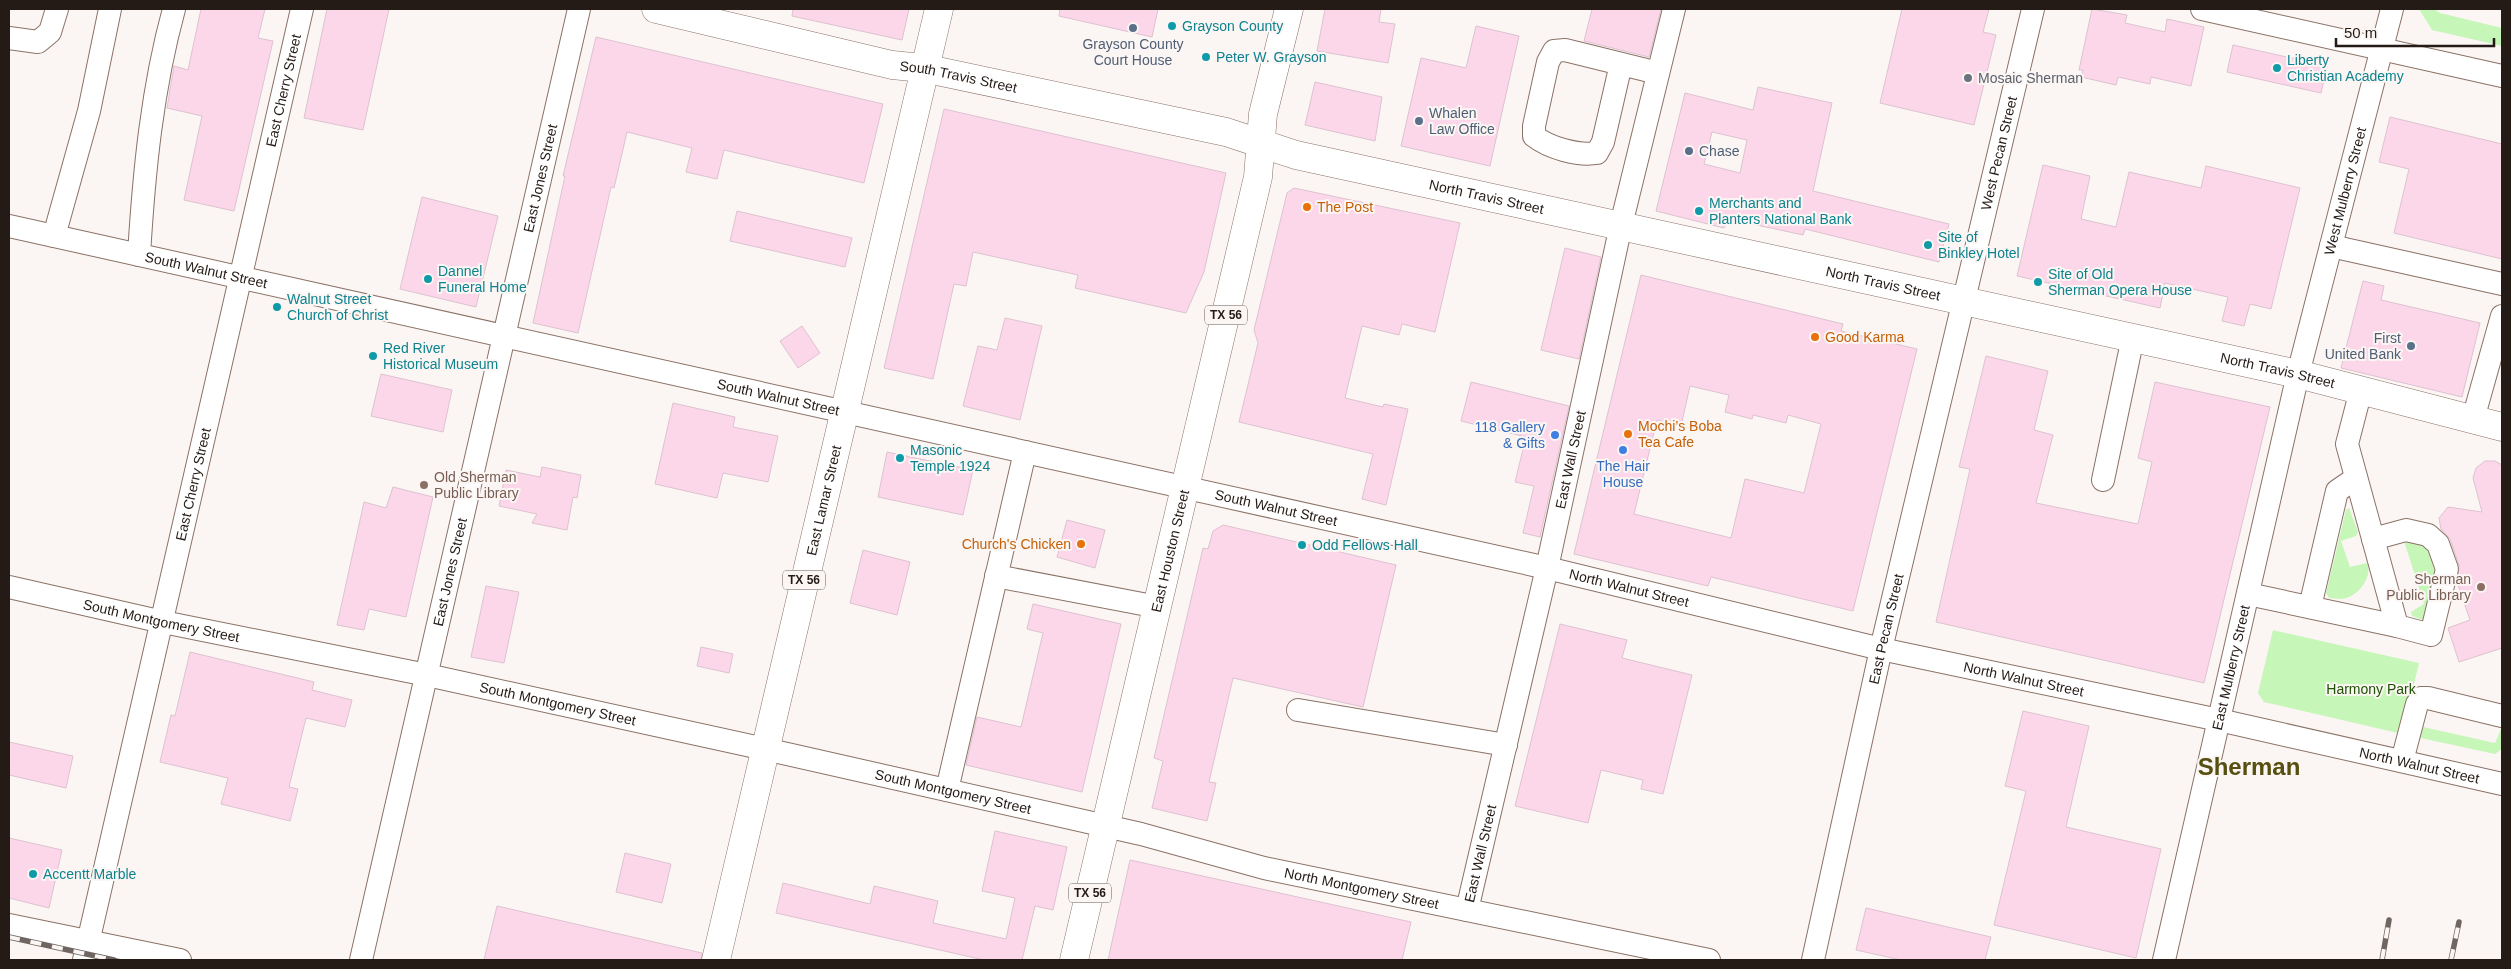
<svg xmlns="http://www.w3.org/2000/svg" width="2511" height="969" viewBox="0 0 2511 969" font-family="Arial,sans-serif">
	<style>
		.green { fill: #c7f6b9 }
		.building { fill: #fcd7ea; stroke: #ddc2d0; fill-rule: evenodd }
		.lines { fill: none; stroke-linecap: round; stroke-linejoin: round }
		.minor-casing { stroke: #8b7267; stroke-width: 24 }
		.major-casing { stroke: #8b7267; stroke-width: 29 }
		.minor { stroke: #fff; stroke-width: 22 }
		.major { stroke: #fff; stroke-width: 28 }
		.rail-casing { stroke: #6f6662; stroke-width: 5.5 }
		.rail { stroke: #fbf6f3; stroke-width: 4; stroke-dasharray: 11; stroke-linecap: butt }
		.culture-dot { fill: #0f9aa8; stroke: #fbf6f3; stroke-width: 2 }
		.service-dot { fill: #5c6f8a; stroke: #fbf6f3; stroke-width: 2 }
		.worship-dot { fill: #6b7280; stroke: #fbf6f3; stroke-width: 2 }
		.food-dot { fill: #e8710a; stroke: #fbf6f3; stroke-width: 2 }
		.shop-dot { fill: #3f7fe0; stroke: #fbf6f3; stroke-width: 2 }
		.education-dot { fill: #8d6e63; stroke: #fbf6f3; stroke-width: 2 }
		.labels { text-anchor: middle; stroke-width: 4; stroke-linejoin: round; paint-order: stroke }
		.shield { fill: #fbf6f3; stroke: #655d58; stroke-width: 1 }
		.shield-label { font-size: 12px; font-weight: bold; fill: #251b16 }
		.culture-label { font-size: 14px; fill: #0d838f; stroke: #fbf6f3; text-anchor: start }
		.service-label { font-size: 14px; fill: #4e5e75; stroke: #fbf6f3; text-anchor: start }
		.street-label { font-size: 14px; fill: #251b16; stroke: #fbf6f3 }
		.worship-label { font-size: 14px; fill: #5b616d; stroke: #fbf6f3; text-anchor: start }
		.food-label { font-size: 14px; fill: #c56008; stroke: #fbf6f3; text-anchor: start }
		.shop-label { font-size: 14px; fill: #366cbe; stroke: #fbf6f3; text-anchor: end }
		.education-label { font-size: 14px; fill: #785e54; stroke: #fbf6f3; text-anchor: start }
		.park-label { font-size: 14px; fill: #1c5202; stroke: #fbf6f3 }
		.town-label { font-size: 24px; font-weight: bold; fill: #574f10; stroke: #fbf6f3 }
	</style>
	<rect width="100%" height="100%" fill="#fbf6f3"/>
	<g class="green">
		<polygon points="2419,9 2434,9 2440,13 2502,28 2502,46 2432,30"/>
		<path d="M 2349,508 L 2358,532 L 2356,536 L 2341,541 L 2350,567 L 2367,563 C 2373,576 2359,595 2346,598 C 2341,600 2335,598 2329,598 L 2326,593 L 2346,510 Z"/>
		<polygon points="2422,539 2441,570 2426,621 2412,616 2411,612 2424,604 2404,541"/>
		<polygon points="2273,630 2419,663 2402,734 2264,702 2258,693"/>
		<polygon points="2428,707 2423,727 2495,743 2502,727 2502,749 2495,754 2416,737"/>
	</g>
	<g class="building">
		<polygon points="201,9 265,9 258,38 273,41 234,211 184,200 202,116 167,108 174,66 188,70"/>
		<polygon points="327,9 389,9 363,130 304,118"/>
		<polygon points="793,9 909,9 902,40 792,16"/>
		<polygon points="1060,9 1158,9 1152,37 1059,16"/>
		<polygon points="1325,9 1381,9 1379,22 1395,24 1388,63 1317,51"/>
		<polygon points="1592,9 1661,9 1649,57 1584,41"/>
		<polygon points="1902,9 1989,9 1983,32 1996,35 1974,125 1880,103"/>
		<polygon points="2092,9 2127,15 2125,23 2165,32 2167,19 2204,27 2191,86 2151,77 2150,84 2118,77 2116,85 2081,77 2083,70 2079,70"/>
		<polygon points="1476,26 1519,36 1490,166 1401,146 1421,58 1466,68"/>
		<polygon points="596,37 883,104 864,183 724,150 717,179 686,172 692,148 627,132 614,188 611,187 578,333 533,323 565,176 563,176"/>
		<polygon points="2233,45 2327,66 2321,93 2227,72"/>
		<polygon points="1315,82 1382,97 1375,141 1305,125"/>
		<path d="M 1758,87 L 1832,103 L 1813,191 L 1949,224 L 1939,262 L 1805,229 L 1803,235 L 1729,219 L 1724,228 L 1656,211 L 1685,93 L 1753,110 ZM 1712,132 L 1747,140 L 1740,173 L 1704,164 Z"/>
		<polygon points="944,109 1226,173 1204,272 1186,313 1075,288 1078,275 973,252 966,286 954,284 933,379 884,368"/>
		<polygon points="2390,117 2502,144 2502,259 2394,233 2409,169 2379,162"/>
		<polygon points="2043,165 2090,176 2081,219 2116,227 2129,172 2201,188 2206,166 2300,188 2271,309 2250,304 2244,326 2222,321 2228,297 2165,283 2160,308 2017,276"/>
		<polygon points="1294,188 1460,223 1435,332 1402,324 1399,335 1362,326 1345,398 1383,407 1384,404 1408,409 1386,505 1362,499 1373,454 1239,422 1258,343 1254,330 1287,193"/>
		<polygon points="422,197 498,216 476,307 400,289"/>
		<polygon points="737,211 852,238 845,267 730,241"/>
		<polygon points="1565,248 1601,257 1579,359 1541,350"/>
		<path d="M 1641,275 L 1843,324 L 1841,331 L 1917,349 L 1853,611 L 1711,577 L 1708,586 L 1574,554 ZM 1690,386 L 1729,395 L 1725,412 L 1752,419 L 1753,415 L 1786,423 L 1788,415 L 1821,424 L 1804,493 L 1745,479 L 1731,538 L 1634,514 L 1657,420 L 1681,426 Z"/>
		<polygon points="2363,281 2384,286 2381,300 2480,323 2462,397 2341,368"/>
		<polygon points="1005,318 1042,326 1020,420 963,406 978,346 997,350"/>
		<polygon points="802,326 820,353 798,368 780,341"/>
		<polygon points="1986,356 2048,371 2034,430 2053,435 2036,503 2138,524 2152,462 2138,458 2155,382 2270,407 2204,683 1936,622 1970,469 1959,467"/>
		<polygon points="381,374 452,390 443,432 371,416"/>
		<polygon points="1471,382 1569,406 1540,537 1523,533 1534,486 1515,482 1526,437 1461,421"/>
		<polygon points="673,403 735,417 733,427 778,436 768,482 723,473 717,498 655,484"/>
		<polygon points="887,452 973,470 963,515 878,497"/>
		<polygon points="2485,461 2495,461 2502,465 2502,648 2459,662 2448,628 2470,620 2457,582 2459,565 2450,539 2441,529 2439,518 2448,507 2482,512 2473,478 2476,468"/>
		<polygon points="542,467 581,475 577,498 573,497 567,530 532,523 537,514 499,506 506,470 540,477"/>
		<polygon points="393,487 433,497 406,617 369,609 364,630 337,625 364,502 386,508"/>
		<polygon points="1067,520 1105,530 1095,568 1057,557"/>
		<polygon points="1223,525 1396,565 1363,707 1233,678 1209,782 1216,783 1207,821 1152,808 1163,761 1154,758 1203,548 1208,549 1213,531"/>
		<polygon points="863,550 910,562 897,615 850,603"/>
		<polygon points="486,586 519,592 504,663 471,657"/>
		<polygon points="1033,604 1121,624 1082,792 966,765 977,717 1021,727 1043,633 1027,629"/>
		<polygon points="1560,624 1627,640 1622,658 1692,675 1663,794 1641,789 1643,780 1601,770 1588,823 1515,806"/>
		<polygon points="701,647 733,654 729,673 697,666"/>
		<polygon points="190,652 314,682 312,690 352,700 345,727 306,718 289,787 298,789 290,821 221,804 228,778 160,762 171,715 175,716"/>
		<polygon points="2023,711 2089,726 2066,827 2161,849 2136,958 1994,925 2026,791 2005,786"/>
		<polygon points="9,742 73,756 66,788 9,775"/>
		<polygon points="995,831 1067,847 1053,910 1035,906 1022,960 984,960 776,913 783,883 870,904 874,886 938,901 933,923 1006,939 1015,898 982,891"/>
		<polygon points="9,838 62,850 49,908 9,898"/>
		<polygon points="625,853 671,864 662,903 616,892"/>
		<polygon points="1130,860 1411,922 1402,960 1108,960"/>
		<polygon points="497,906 702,953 701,960 484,960"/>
		<polygon points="1866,908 1991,937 1985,960 1901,960 1856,950"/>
	</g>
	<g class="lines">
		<defs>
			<g id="minor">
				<polyline points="2202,9 2502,76"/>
				<polyline points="9,38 38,42 50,32 57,9"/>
				<path d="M 1621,64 L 1603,142 L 1597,153 C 1578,156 1549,148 1534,136 L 1534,126 L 1548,62 L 1554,51 L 1565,50 L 1658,73"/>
				<path id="s1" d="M 9,226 L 1547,568 L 1881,649 L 2219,720 L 2502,784"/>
				<polyline points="54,236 89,111 110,9"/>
				<polyline points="2331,246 2502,284"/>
				<path d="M 139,255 C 144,172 152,89 174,9"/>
				<polyline points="2473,419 2502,316"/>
				<polyline points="2103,480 2133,337"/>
				<polyline points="2373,539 2406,530 2428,535 2438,544 2447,569 2431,635 2397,626"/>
				<polyline points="996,576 1158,607"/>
				<path id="s2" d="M 9,587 L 163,622 L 427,675 L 765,749 L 1141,834 L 1264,868 L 1709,960"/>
				<polyline points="2248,594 2397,626 2347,444 2361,390"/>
				<polyline points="2310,607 2337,491 2356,478"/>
				<polyline points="1298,710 1506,745"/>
				<polyline points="2402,761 2417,704 2421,698 2428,698 2502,716"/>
				<polyline points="947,790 1025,452"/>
				<path id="s3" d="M 1467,910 L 1547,568 L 1621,225 L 1674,9"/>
				<polyline points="9,925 180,960"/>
				<path id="s4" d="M 84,960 L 302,9"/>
				<path id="s5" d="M 361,960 L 579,9"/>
				<path id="s6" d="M 1813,960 L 1881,649 L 2033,9"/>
				<path id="s7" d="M 2164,960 L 2298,374 L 2392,9"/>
			</g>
			<g id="major">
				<path id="s8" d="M 656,9 L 892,65 L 923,68 L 1226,132 L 1296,155 L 2298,374 L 2502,427"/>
				<path id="s9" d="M 716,960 L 939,9"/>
				<path id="s10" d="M 1074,960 L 1258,177 L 1263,114 L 1289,9"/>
			</g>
		</defs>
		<use href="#minor" class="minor-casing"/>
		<use href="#major" class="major-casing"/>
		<use href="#minor" class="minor"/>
		<use href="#major" class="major"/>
		<defs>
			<g id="rail">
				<polyline points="9,937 114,960"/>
				<polyline points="2382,960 2389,920"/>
				<polyline points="2451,960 2459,922"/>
			</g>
		</defs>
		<use href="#rail" class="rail-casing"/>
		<use href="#rail" class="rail"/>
	</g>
	<g class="culture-dot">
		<circle cx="1172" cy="26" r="5"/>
		<circle cx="1206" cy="57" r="5"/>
		<circle cx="2277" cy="68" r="5"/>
		<circle cx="1699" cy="211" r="5"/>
		<circle cx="1928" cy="245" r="5"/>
		<circle cx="428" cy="279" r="5"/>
		<circle cx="2038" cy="282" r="5"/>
		<circle cx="277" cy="307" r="5"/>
		<circle cx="373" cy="356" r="5"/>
		<circle cx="900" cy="458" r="5"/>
		<circle cx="1302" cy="545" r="5"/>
		<circle cx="33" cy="874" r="5"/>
	</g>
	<g class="service-dot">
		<circle cx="1133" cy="28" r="5"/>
		<circle cx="1419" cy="121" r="5"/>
		<circle cx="1689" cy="151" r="5"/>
		<circle cx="2411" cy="346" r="5"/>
	</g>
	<circle class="worship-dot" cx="1968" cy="78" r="5"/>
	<g class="food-dot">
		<circle cx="1307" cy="207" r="5"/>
		<circle cx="1815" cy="337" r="5"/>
		<circle cx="1628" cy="434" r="5"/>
		<circle cx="1081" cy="544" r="5"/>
	</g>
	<g class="shop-dot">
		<circle cx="1555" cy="435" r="5"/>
		<circle cx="1623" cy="450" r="5"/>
	</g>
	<g class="education-dot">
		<circle cx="424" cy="485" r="5"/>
		<circle cx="2481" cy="587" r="5"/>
	</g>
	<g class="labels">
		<g class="shield">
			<rect x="1205" y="305.5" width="42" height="19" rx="4"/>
			<rect x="783" y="570.5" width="42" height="19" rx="4"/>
			<rect x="1069" y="883.5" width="42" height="19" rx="4"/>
		</g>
		<g class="shield-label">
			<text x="1226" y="319">TX 56</text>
			<text x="804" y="584">TX 56</text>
			<text x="1090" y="897">TX 56</text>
		</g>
		<g class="culture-label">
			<text x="1182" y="31">Grayson County</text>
			<text x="1216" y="62">Peter W. Grayson</text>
			<text x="2287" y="65">Liberty<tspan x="2287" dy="16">Christian Academy</tspan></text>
			<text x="1709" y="208">Merchants and<tspan x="1709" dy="16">Planters National Bank</tspan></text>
			<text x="1938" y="242">Site of<tspan x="1938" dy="16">Binkley Hotel</tspan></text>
			<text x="438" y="276">Dannel<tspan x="438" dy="16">Funeral Home</tspan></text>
			<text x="2048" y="279">Site of Old<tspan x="2048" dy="16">Sherman Opera House</tspan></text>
			<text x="287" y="304">Walnut Street<tspan x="287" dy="16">Church of Christ</tspan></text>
			<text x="383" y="353">Red River<tspan x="383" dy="16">Historical Museum</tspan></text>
			<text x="910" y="455">Masonic<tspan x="910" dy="16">Temple 1924</tspan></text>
			<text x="1312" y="550">Odd Fellows Hall</text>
			<text x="43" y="879">Accentt Marble</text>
		</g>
		<g class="service-label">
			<text x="1133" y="49" text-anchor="middle">Grayson County<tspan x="1133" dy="16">Court House</tspan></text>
			<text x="1429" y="118">Whalen<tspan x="1429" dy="16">Law Office</tspan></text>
			<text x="1699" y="156">Chase</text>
			<text x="2401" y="343" text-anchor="end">First<tspan x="2401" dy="16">United Bank</tspan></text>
		</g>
		<g class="street-label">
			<text dy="5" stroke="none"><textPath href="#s8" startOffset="310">South Travis Street</textPath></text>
			<text dy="5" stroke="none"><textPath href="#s4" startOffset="892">East Cherry Street</textPath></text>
			<text dy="5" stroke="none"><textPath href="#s6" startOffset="828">West Pecan Street</textPath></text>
			<text dy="5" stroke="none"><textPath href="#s5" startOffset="802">East Jones Street</textPath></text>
			<text dy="5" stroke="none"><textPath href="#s7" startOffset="790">West Mulberry Street</textPath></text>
			<text dy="5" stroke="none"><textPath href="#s8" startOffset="852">North Travis Street</textPath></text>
			<text dy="5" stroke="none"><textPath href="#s1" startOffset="202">South Walnut Street</textPath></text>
			<text dy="5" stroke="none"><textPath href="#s8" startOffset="1258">North Travis Street</textPath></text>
			<text dy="5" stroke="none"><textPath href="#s8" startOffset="1662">North Travis Street</textPath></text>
			<text dy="5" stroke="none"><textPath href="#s1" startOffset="788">South Walnut Street</textPath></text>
			<text dy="5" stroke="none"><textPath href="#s3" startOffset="462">East Wall Street</textPath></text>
			<text dy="5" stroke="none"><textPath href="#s4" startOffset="488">East Cherry Street</textPath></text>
			<text dy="5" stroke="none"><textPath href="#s9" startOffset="472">East Lamar Street</textPath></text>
			<text dy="5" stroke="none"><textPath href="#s1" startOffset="1298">South Walnut Street</textPath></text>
			<text dy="5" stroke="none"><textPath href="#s10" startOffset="420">East Houston Street</textPath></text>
			<text dy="5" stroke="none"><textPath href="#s5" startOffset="398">East Jones Street</textPath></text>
			<text dy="5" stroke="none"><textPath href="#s1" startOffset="1660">North Walnut Street</textPath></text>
			<text dy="5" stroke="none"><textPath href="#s2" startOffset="156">South Montgomery Street</textPath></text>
			<text dy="5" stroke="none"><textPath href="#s6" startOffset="339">East Pecan Street</textPath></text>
			<text dy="5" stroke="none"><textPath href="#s7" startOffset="300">East Mulberry Street</textPath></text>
			<text dy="5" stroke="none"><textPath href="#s1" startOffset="2065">North Walnut Street</textPath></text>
			<text dy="5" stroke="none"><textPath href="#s2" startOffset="561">South Montgomery Street</textPath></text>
			<text dy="5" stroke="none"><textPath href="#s1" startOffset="2470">North Walnut Street</textPath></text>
			<text dy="5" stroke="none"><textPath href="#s2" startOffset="966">South Montgomery Street</textPath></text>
			<text dy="5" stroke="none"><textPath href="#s3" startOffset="58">East Wall Street</textPath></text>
			<text dy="5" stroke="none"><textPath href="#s2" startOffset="1386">North Montgomery Street</textPath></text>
		</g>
		<g class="worship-label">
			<text x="1978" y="83">Mosaic Sherman</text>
		</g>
		<g class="food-label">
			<text x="1317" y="212">The Post</text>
			<text x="1825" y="342">Good Karma</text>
			<text x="1638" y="431">Mochi’s Boba<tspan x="1638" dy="16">Tea Cafe</tspan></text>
			<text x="1071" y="549" text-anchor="end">Church's Chicken</text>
		</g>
		<g class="shop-label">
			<text x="1545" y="432">118 Gallery<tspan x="1545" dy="16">&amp; Gifts</tspan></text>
			<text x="1623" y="471" text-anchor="middle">The Hair<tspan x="1623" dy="16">House</tspan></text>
		</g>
		<g class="education-label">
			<text x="434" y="482">Old Sherman<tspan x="434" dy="16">Public Library</tspan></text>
			<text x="2471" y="584" text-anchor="end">Sherman<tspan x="2471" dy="16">Public Library</tspan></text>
		</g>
		<g class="park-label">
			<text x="2371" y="694">Harmony Park</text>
		</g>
		<g class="town-label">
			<text x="2249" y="775">Sherman</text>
		</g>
	</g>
	<rect width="2511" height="969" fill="none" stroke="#251b16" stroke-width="20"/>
	<path d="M2336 38v8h158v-8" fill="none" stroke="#251b16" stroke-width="2.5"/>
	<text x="2344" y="38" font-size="15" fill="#251b16" stroke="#fbf6f3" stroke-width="4" paint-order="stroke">50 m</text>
</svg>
